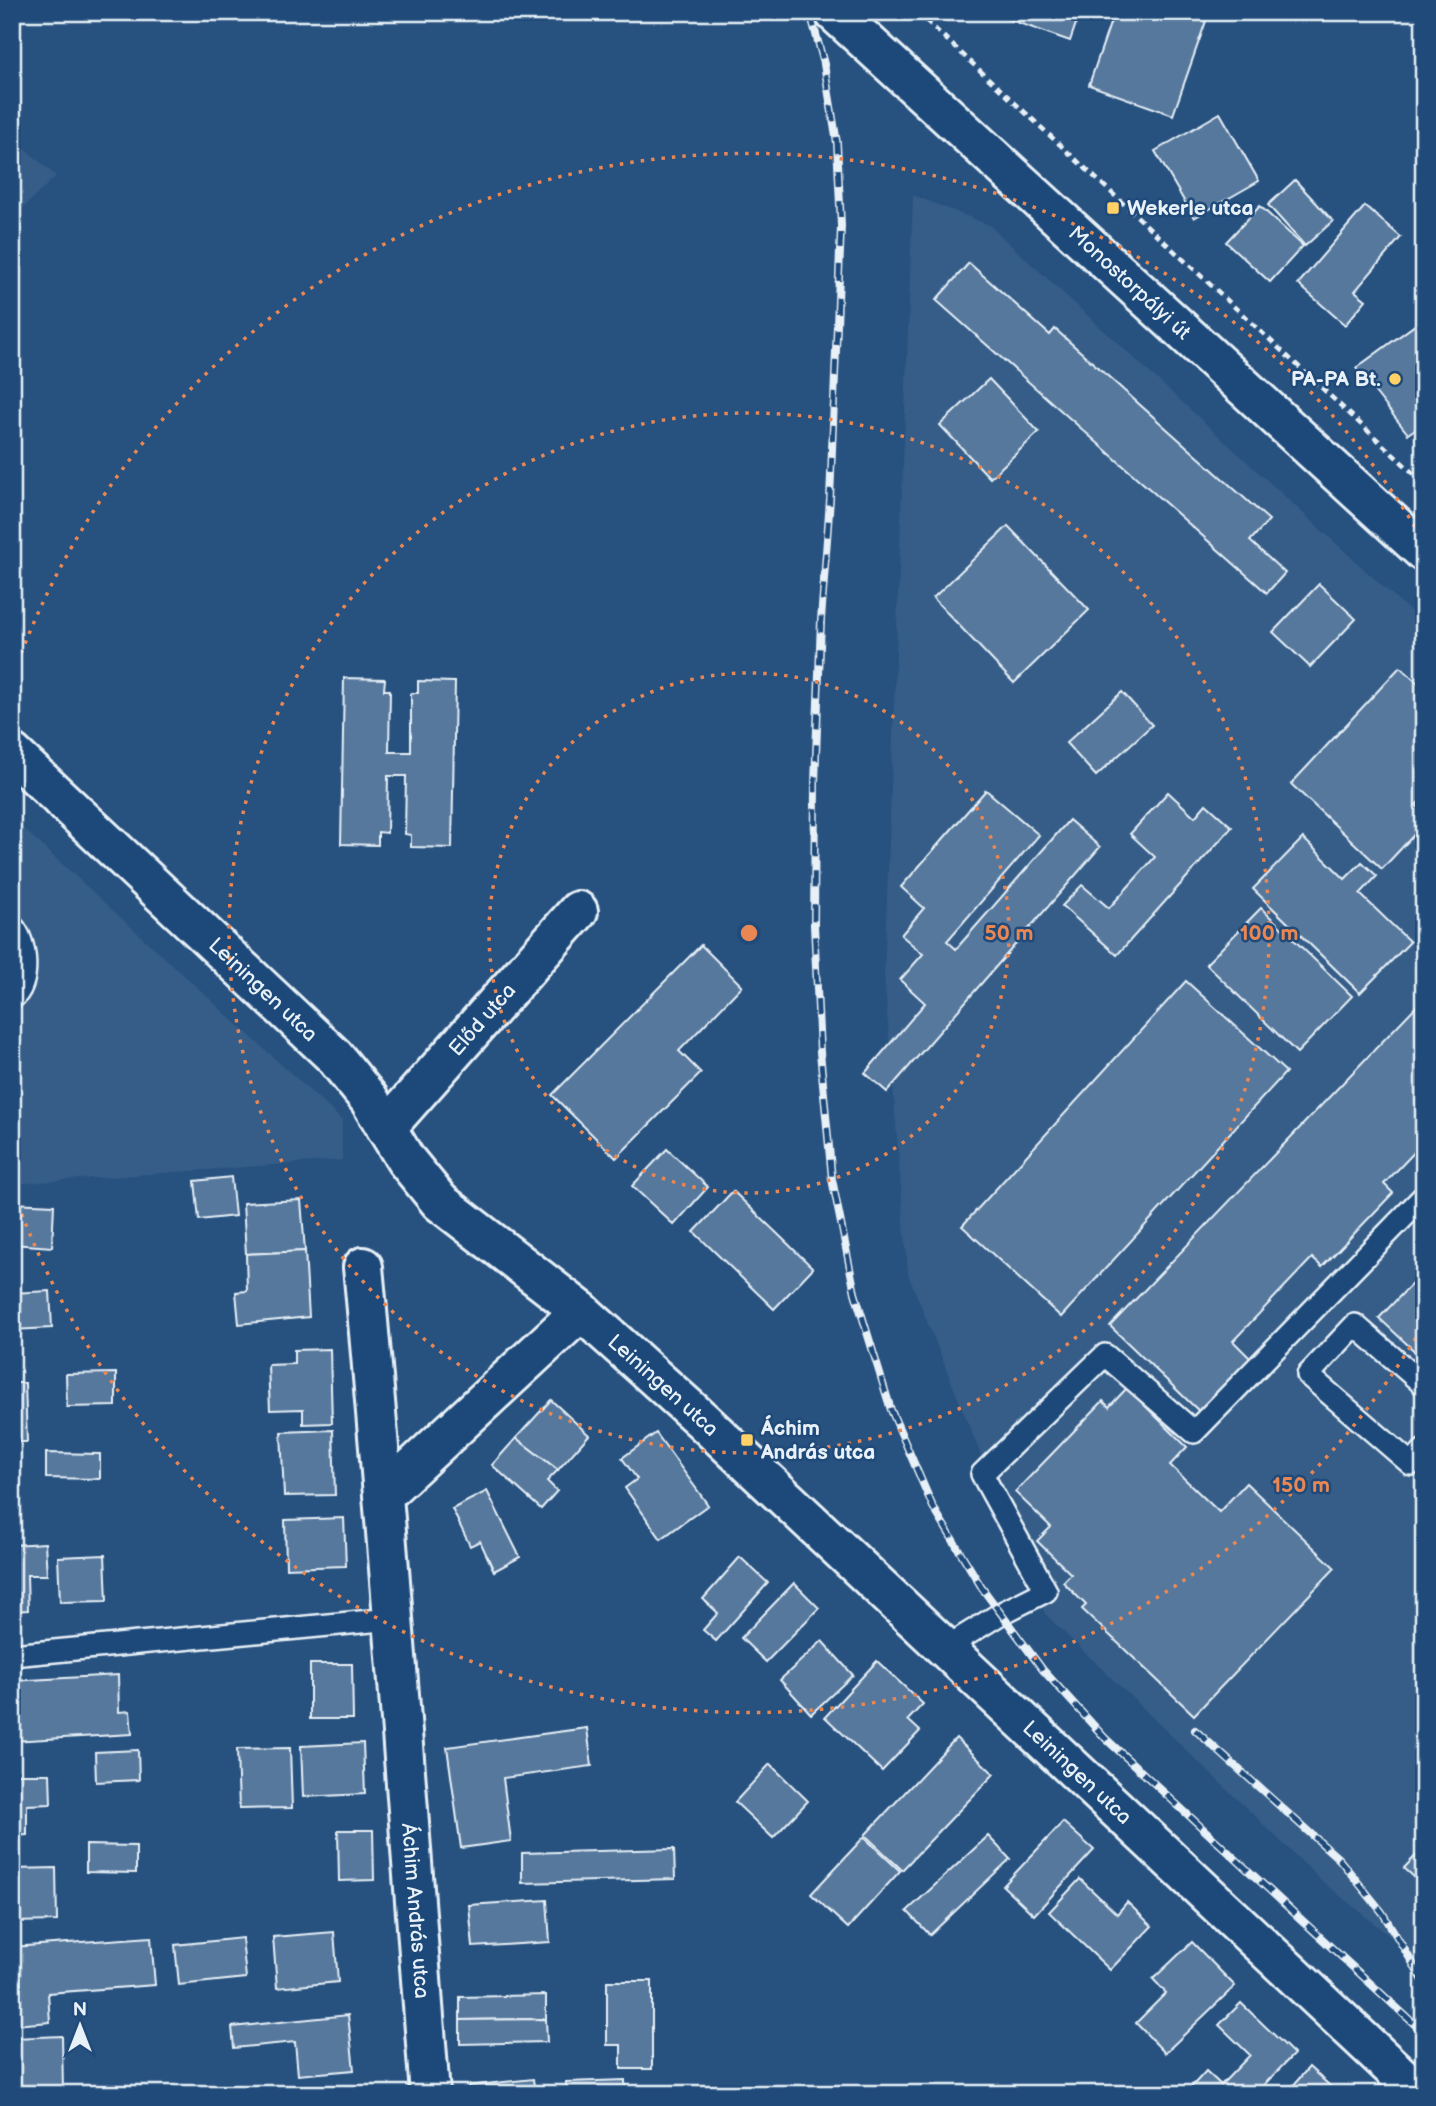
<svg xmlns="http://www.w3.org/2000/svg" width="1436" height="2106" viewBox="0 0 1436 2106" font-family="'Balsamiq Sans',sans-serif">
	<style>
		.built { fill: #355d88 }
		.building { fill: #57789d; stroke: #e8f1f8; stroke-width: 2 }
		.lines { fill: none; stroke-linecap: round; stroke-linejoin: round }
		.service-casing { stroke: #e8f1f8; stroke-width: 26 }
		.minor-casing { stroke: #e8f1f8; stroke-width: 44 }
		.tertiary-casing { stroke: #e8f1f8; stroke-width: 44 }
		.path { stroke: #e8f1f8; stroke-width: 4.5; stroke-dasharray: 7 5; stroke-linecap: butt }
		.service { stroke: #1f4a7a; stroke-width: 21 }
		.minor { stroke: #1f4a7a; stroke-width: 38 }
		.tertiary { stroke: #1f4a7a; stroke-width: 38 }
		.rail-casing { stroke: #e8f1f8; stroke-width: 8 }
		.rail { stroke: #1f4a7a; stroke-width: 5; stroke-dasharray: 16; stroke-linecap: butt }
		.ring { fill: none; stroke: #e88753; stroke-width: 3.5; stroke-dasharray: 3.5 7 }
		.poi-dot { fill: #ffd166; stroke: #1f4a7a; stroke-width: 2.5 }
		.labels { text-anchor: middle; stroke-width: 5; stroke-linejoin: round; paint-order: stroke }
		.poi-label { font-size: 21px; font-weight: bold; fill: #e8f1f8; stroke: #1f4a7a; text-anchor: start }
		.street-label { font-size: 21px; fill: #e8f1f8; stroke: #1f4a7a }
		.centre { fill: #e88753; stroke: #1f4a7a; stroke-width: 3.5 }
		.ring-label { font-size: 21px; text-anchor: middle; font-weight: bold; fill: #e88753; stroke: #1f4a7a; stroke-width: 5; stroke-linejoin: round; paint-order: stroke }
	</style>
	<rect width="100%" height="100%" fill="#27517f"/>
	<filter id="ink" filterUnits="userSpaceOnUse"><feTurbulence type="fractalNoise" baseFrequency=".0143" numOctaves="2"/><feDisplacementMap in="SourceGraphic" scale="14" xChannelSelector="R" yChannelSelector="G"/><feConvolveMatrix kernelMatrix="1 2 1 2 8 2 1 2 1" color-interpolation-filters="sRGB"/></filter>
	<g filter="url(#ink)">
		<g class="built">
			<polygon points="12,137 56,176 12,219"/>
			<polygon points="913,195 989,225 1424,624 1424,1964 1324,1883 1045,1614 908,1274 884,975"/>
			<polygon points="12,818 342,1120 342,1160 12,1184"/>
		</g>
		<g class="building">
			<polygon points="988,12 1080,12 1070,41"/>
			<polygon points="1114,12 1182,12 1206,21 1173,115 1089,85"/>
			<polygon points="1220,113 1259,181 1194,218 1155,151"/>
			<polygon points="1295,180 1333,221 1305,246 1268,205"/>
			<polygon points="1260,206 1303,246 1270,282 1226,242"/>
			<polygon points="1365,206 1401,237 1355,291 1366,300 1345,325 1298,284"/>
			<polygon points="969,263 1050,335 1055,329 1269,520 1250,541 1285,573 1267,593 936,300"/>
			<polygon points="1415,325 1424,337 1424,423 1408,434 1356,368"/>
			<polygon points="989,379 1039,432 990,478 940,425"/>
			<polygon points="1008,526 1089,610 1014,683 933,598"/>
			<polygon points="1319,584 1356,619 1310,667 1273,632"/>
			<polygon points="1400,667 1424,689 1424,797 1416,805 1424,813 1424,824 1382,869 1291,784"/>
			<polygon points="344,678 385,679 384,690 390,690 389,752 411,752 411,693 418,693 418,681 455,682 452,848 411,847 411,835 405,834 406,776 388,776 387,833 378,832 378,845 341,844"/>
			<polygon points="1122,692 1152,725 1096,776 1066,743"/>
			<polygon points="986,790 1039,835 947,941 956,949 1069,820 1100,847 887,1092 865,1073 925,1003 900,980 923,954 901,935 924,908 901,887"/>
			<polygon points="1168,792 1195,817 1206,804 1232,827 1117,955 1062,906 1082,885 1109,908 1155,857 1130,834"/>
			<polygon points="1303,838 1345,879 1362,862 1377,876 1360,894 1410,942 1360,993 1253,889"/>
			<polygon points="1261,908 1352,996 1297,1053 1206,964"/>
			<polygon points="701,945 742,986 679,1051 701,1073 616,1158 552,1095"/>
			<polygon points="1186,981 1286,1072 1061,1317 962,1226"/>
			<polygon points="1424,998 1424,1142 1384,1184 1393,1193 1322,1267 1312,1258 1233,1341 1253,1361 1202,1414 1110,1326"/>
			<polygon points="667,1149 708,1187 674,1225 632,1186"/>
			<polygon points="231,1177 235,1216 199,1220 195,1181"/>
			<polygon points="733,1191 813,1268 774,1309 694,1232"/>
			<polygon points="301,1200 305,1251 246,1254 243,1203"/>
			<polygon points="12,1203 54,1205 52,1247 12,1244"/>
			<polygon points="305,1251 309,1317 239,1324 236,1292 247,1291 246,1254"/>
			<polygon points="1424,1271 1424,1360 1379,1318"/>
			<polygon points="50,1291 52,1328 12,1330 12,1293"/>
			<polygon points="330,1349 332,1423 303,1424 303,1409 270,1410 268,1365 294,1364 294,1350"/>
			<polygon points="116,1373 116,1406 67,1407 66,1374"/>
			<polygon points="12,1383 25,1383 27,1442 12,1442"/>
			<polygon points="1127,1388 1187,1447 1170,1465 1219,1512 1246,1483 1335,1568 1194,1715 1082,1609 1086,1605 1063,1582 1071,1574 1037,1541 1051,1527 1015,1492 1103,1401 1109,1407"/>
			<polygon points="551,1400 589,1435 558,1470 516,1438"/>
			<polygon points="333,1430 335,1495 284,1496 281,1432"/>
			<polygon points="656,1433 708,1505 661,1539 625,1488 637,1479 622,1458"/>
			<polygon points="516,1438 558,1470 547,1481 557,1491 541,1509 492,1465"/>
			<polygon points="46,1453 100,1454 100,1479 46,1478"/>
			<polygon points="487,1491 520,1557 494,1571 480,1541 470,1546 452,1509"/>
			<polygon points="344,1518 346,1566 286,1568 285,1520"/>
			<polygon points="45,1543 47,1575 27,1575 28,1610 12,1611 12,1545"/>
			<polygon points="105,1555 107,1601 60,1602 58,1557"/>
			<polygon points="740,1557 768,1583 716,1641 703,1630 718,1613 703,1599"/>
			<polygon points="794,1583 819,1608 766,1662 741,1638"/>
			<polygon points="822,1641 853,1675 811,1714 780,1680"/>
			<polygon points="877,1661 923,1704 908,1720 920,1731 882,1771 825,1717"/>
			<polygon points="310,1664 352,1664 353,1719 310,1719"/>
			<polygon points="118,1675 119,1712 130,1711 132,1734 12,1741 12,1681"/>
			<polygon points="587,1728 592,1766 503,1778 511,1841 461,1848 447,1747"/>
			<polygon points="956,1738 994,1774 902,1870 865,1835"/>
			<polygon points="363,1743 365,1794 303,1797 301,1746"/>
			<polygon points="290,1748 292,1808 239,1809 237,1749"/>
			<polygon points="138,1750 139,1780 96,1782 95,1752"/>
			<polygon points="770,1764 808,1801 773,1838 735,1802"/>
			<polygon points="12,1774 50,1774 51,1804 27,1805 27,1835 12,1836"/>
			<polygon points="1063,1822 1094,1850 1034,1915 1003,1886"/>
			<polygon points="338,1830 373,1830 374,1880 339,1881"/>
			<polygon points="988,1836 1010,1859 930,1935 907,1911"/>
			<polygon points="864,1837 900,1871 848,1928 811,1894"/>
			<polygon points="86,1845 136,1846 136,1873 86,1872"/>
			<polygon points="1424,1847 1424,1886 1404,1868"/>
			<polygon points="674,1849 675,1879 522,1883 522,1853"/>
			<polygon points="56,1868 57,1921 12,1922 12,1869"/>
			<polygon points="1080,1879 1117,1914 1127,1902 1152,1926 1110,1970 1049,1912"/>
			<polygon points="547,1900 550,1942 473,1947 469,1905"/>
			<polygon points="334,1932 338,1982 277,1988 273,1937"/>
			<polygon points="151,1937 155,1985 48,1993 50,2022 14,2025 12,1947"/>
			<polygon points="242,1938 246,1978 179,1985 175,1945"/>
			<polygon points="1192,1942 1235,1986 1165,2053 1136,2023 1166,1993 1153,1979"/>
			<polygon points="607,1981 652,1981 652,2069 621,2069 621,2045 607,2045"/>
			<polygon points="546,1995 546,2019 460,2020 460,1997"/>
			<polygon points="1241,2003 1294,2054 1255,2094 1185,2094 1206,2071 1221,2085 1250,2055 1219,2025"/>
			<polygon points="348,2015 354,2070 298,2075 295,2042 234,2048 232,2027"/>
			<polygon points="546,2019 547,2042 460,2044 460,2020"/>
			<polygon points="62,2036 63,2090 15,2091 14,2038"/>
			<polygon points="1309,2067 1339,2094 1286,2094"/>
			<polygon points="533,2079 535,2094 469,2094 468,2086"/>
			<polygon points="625,2080 625,2094 566,2094 566,2082"/>
		</g>
		<g class="lines">
			<defs>
				<g id="service">
					<path d="M 12,926 C 27,940 31,986 12,998"/>
					<polyline points="1424,1385 1355,1325 1308,1375 1411,1464 1424,1450"/>
					<polyline points="945,1648 1000,1614 1046,1591 982,1474 1105,1355 1194,1432 1424,1196"/>
					<polyline points="12,1655 392,1619"/>
				</g>
				<g id="minor">
					<path id="s1" d="M 12,753 L 334,1056 L 369,1099 L 405,1159 L 440,1202 L 581,1311 L 702,1420 L 1420,2094"/>
					<path id="s2" d="M 386,1128 L 578,911"/>
					<path id="s3" d="M 363,1267 C 389,1542 408,1818 430,2094"/>
					<polyline points="384,1494 581,1311"/>
				</g>
				<g id="tertiary">
					<path id="s4" d="M 834,12 L 1424,552"/>
				</g>
			</defs>
			<use href="#service" class="service-casing"/>
			<use href="#minor" class="minor-casing"/>
			<use href="#tertiary" class="tertiary-casing"/>
			<polyline class="path" points="917,12 1424,483"/>
			<use href="#service" class="service"/>
			<use href="#minor" class="minor"/>
			<use href="#tertiary" class="tertiary"/>
			<defs>
				<g id="rail">
					<polyline points="810,12 824,64 837,143 841,226 830,499 821,620 815,783 814,925 820,1052 832,1179 855,1293 891,1410 933,1507 982,1588 1043,1670 1105,1738 1424,2033"/>
					<polyline points="1195,1730 1339,1859 1382,1912 1424,1982"/>
				</g>
			</defs>
			<use href="#rail" class="rail-casing"/>
			<use href="#rail" class="rail"/>
		</g>
	</g>
	<g class="ring">
		<circle cx="749" cy="933" r="260"/>
		<circle cx="749" cy="933" r="520"/>
		<path d="M1421 1329A780 780 0 0 1 14 1193M14 673A780 780 0 0 1 1421 537"/>
	</g>
	<g class="poi-dot">
		<rect x="1106" y="201" width="14" height="14" rx="3.5"/>
		<circle cx="1395" cy="379" r="7"/>
		<rect x="740" y="1433" width="14" height="14" rx="3.5"/>
	</g>
	<g class="labels">
		<g class="poi-label">
			<text x="1127" y="215">Wekerle utca</text>
			<text x="1381" y="386" text-anchor="end">PA-PA Bt.</text>
			<text x="761" y="1435">Áchim<tspan x="761" dy="24">András utca</tspan></text>
		</g>
		<g class="street-label">
			<text dy="7" stroke="none"><textPath href="#s4" startOffset="401">Monostorpályi út</textPath></text>
			<text dy="7" stroke="none"><textPath href="#s1" startOffset="345">Leiningen utca</textPath></text>
			<text dy="7" stroke="none"><textPath href="#s2" startOffset="145">Előd utca</textPath></text>
			<text dy="7" stroke="none"><textPath href="#s1" startOffset="912">Leiningen utca</textPath></text>
			<text dy="7" stroke="none"><textPath href="#s1" startOffset="1479">Leiningen utca</textPath></text>
			<text dy="7" stroke="none"><textPath href="#s3" startOffset="646">Áchim András utca</textPath></text>
		</g>
	</g>
	<circle cx="749" cy="933" r="10" class="centre"/>
	<g class="ring-label">
		<text x="1009" y="940">50 m</text>
		<text x="1269" y="940">100 m</text>
		<text x="1301" y="1492">150 m</text>
	</g>
	<rect width="1436" height="2106" fill="none" stroke="#1f4a7a" stroke-width="42"/>
	<rect x="21" y="21" width="1394" height="2064" fill="none" stroke="#e8f1f8" stroke-width="2.5" filter="url(#ink)"/>
	<g transform="translate(80 2026)" stroke="#1f4a7a" stroke-width="5" paint-order="stroke">
	<path d="M0-5L12 26L0 18L-12 26Z" fill="#e8f1f8"/>
	<text y="-10" font-size="19" font-weight="bold" text-anchor="middle" fill="#e8f1f8">N</text>
	</g>
</svg>
